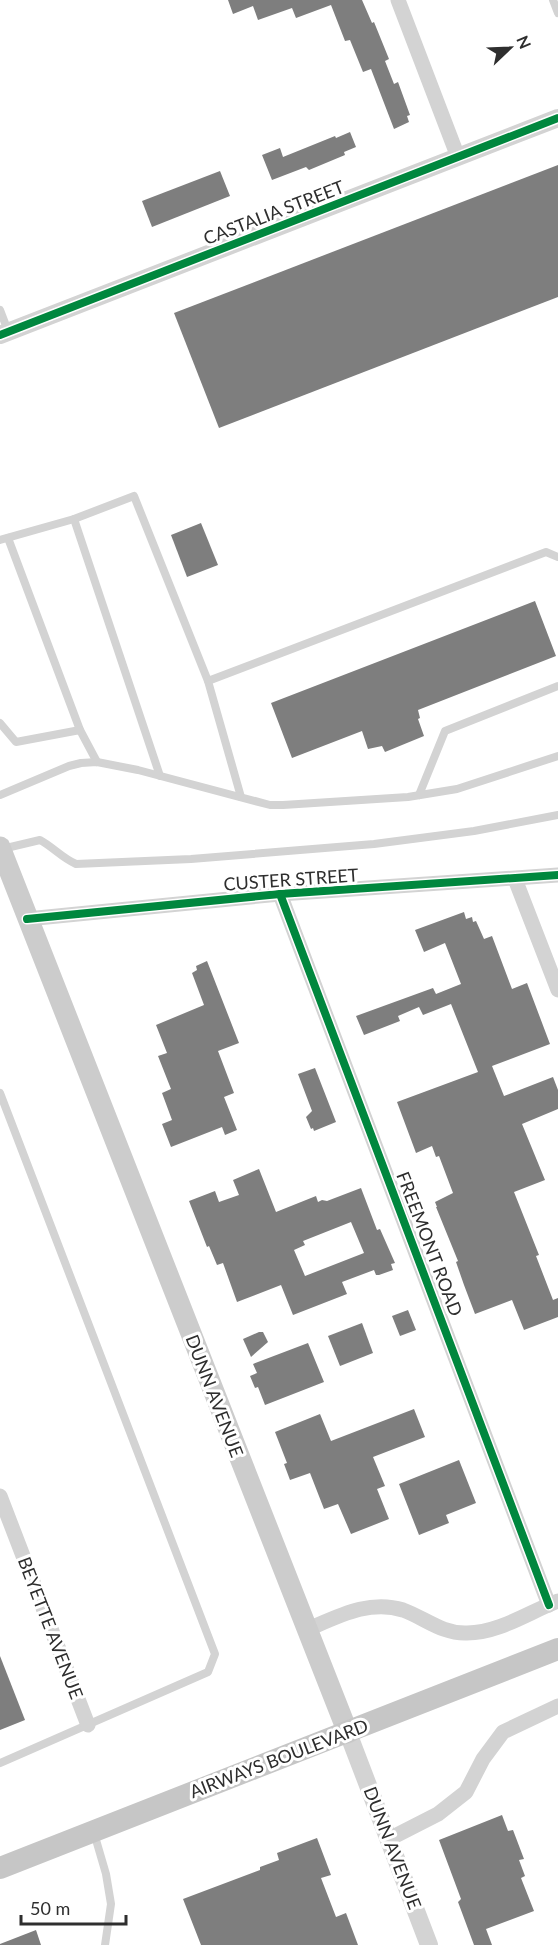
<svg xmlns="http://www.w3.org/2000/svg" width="558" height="1945" viewBox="0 0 558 1945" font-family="Lato,sans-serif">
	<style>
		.building { fill: #7e7e7e; fill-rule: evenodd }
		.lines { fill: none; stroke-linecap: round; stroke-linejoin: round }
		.service { stroke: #d3d3d3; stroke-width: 8 }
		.minor { stroke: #d3d3d3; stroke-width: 15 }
		.tertiary { stroke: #d3d3d3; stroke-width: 18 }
		.secondary { stroke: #ccc; stroke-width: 21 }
		.primary { stroke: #c6c6c6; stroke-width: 22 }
		.cycleway-casing { stroke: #fff; stroke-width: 11 }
		.cycleway { stroke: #00873e; stroke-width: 8 }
		.labels { text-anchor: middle; stroke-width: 6; stroke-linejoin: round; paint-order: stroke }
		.street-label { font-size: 18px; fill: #2e2e2e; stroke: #fff }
	</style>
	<rect width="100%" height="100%" fill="#fff"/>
	<g class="building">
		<polygon points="228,0 362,0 372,23 374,22 389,59 385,61 394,84 398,82 410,115 407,116 409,122 394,129 371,69 363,72 350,40 345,41 331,5 296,18 292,8 258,20 253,6 233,14"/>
		<polygon points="350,132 356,147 344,152 345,155 309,170 306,167 272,180 262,155 280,148 283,157 335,136 336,138"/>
		<polygon points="558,165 558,297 219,428 174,313"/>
		<polygon points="220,171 230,196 152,227 142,201"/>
		<polygon points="201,523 218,565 187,577 171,535"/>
		<polygon points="535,601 556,656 418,710 420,718 418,719 424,736 385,752 382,746 368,749 362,731 292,758 271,703"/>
		<polygon points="464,912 466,919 472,917 473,922 476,921 484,939 492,936 512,989 527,983 550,1044 492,1066 504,1096 553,1077 558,1090 558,1109 522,1124 545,1180 514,1192 539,1255 536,1256 553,1300 558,1298 558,1317 524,1330 512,1300 475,1314 464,1285 456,1262 458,1261 436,1207 437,1207 435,1202 453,1193 439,1156 436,1157 432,1146 416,1153 397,1102 478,1072 451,1004 423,1015 419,1007 398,1016 400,1021 364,1035 356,1016 433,988 436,994 461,984 445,943 424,952 415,930"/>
		<polygon points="207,961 239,1043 218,1051 234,1093 224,1097 237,1130 225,1135 222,1127 171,1147 162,1124 172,1120 162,1093 171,1089 158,1056 167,1053 156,1025 204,1005 192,973 197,970 196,966"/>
		<polygon points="315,1068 336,1122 314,1131 313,1128 311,1129 306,1117 312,1111 298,1074"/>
		<path d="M 259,1169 L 276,1212 L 316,1196 L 318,1202 L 322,1200 L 327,1201 L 361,1188 L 377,1230 L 380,1229 L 395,1263 L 391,1264 L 393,1270 L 379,1275 L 376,1275 L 374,1270 L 342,1282 L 347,1294 L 293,1315 L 281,1285 L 237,1302 L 223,1263 L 217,1265 L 209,1246 L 207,1247 L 189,1201 L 215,1191 L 219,1202 L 239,1195 L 233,1180 ZM 351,1222 L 364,1253 L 305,1276 L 294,1250 L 305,1245 L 303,1241 Z"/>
		<polygon points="408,1310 416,1330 400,1336 392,1316"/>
		<polygon points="362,1323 373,1353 340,1366 328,1336"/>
		<polygon points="259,1332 263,1332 268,1342 251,1357 243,1339"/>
		<polygon points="308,1343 324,1382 265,1405 258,1387 255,1388 250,1376 257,1373 253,1364"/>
		<polygon points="414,1409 425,1437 373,1457 385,1486 377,1489 389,1519 351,1534 338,1504 324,1509 310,1473 290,1480 284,1464 287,1463 275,1432 320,1414 331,1441"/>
		<polygon points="459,1460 476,1503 446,1515 449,1523 419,1535 399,1484"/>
		<polygon points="0,1656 25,1720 0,1730"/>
		<polygon points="502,1815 508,1831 513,1830 524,1859 519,1860 525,1876 521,1878 534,1911 486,1929 492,1945 474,1945 458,1902 461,1899 439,1840"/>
		<polygon points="317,1838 331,1875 321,1878 336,1917 346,1913 358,1945 201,1945 183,1899 260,1870 260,1867 279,1860 277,1853"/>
		<polygon points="36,1930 41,1945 0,1945 0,1944"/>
	</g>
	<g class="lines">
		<g class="service">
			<polyline points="553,0 558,13"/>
			<polyline points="0,310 8,331"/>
			<polyline points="8,538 80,730"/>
			<polyline points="0,540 74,519"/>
			<polyline points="208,681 546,552 558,557"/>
			<polyline points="0,723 16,742 80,730 97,762"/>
			<polyline points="160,776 74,519 134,496 208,681 241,797"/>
			<polyline points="0,795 69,766 81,763 97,762 138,770 270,805 283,805 408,797 457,789 558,756"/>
			<polyline points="419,795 445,731 558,686"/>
			<path d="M 2,849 L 40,840 C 53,847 62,858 76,864 L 191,859 L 374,844 L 474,831 L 558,815"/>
			<polyline points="0,1093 215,1654 208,1672 0,1763"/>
			<polyline points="94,1833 106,1874 111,1904 105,1945"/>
		</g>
		<g class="minor">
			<polyline points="398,0 458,157"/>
			<polyline points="515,879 558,990"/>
			<polyline points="280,894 549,1605"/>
			<polyline points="27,919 280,894 558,875"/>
			<polyline points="0,1496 88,1725"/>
			<path d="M 306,1630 C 337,1617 369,1599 403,1610 C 425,1618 442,1634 467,1633 C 499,1633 529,1612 558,1601"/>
			<polyline points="389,1839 438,1814 466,1792 483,1759 503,1732 558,1706"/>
		</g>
		<g class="tertiary">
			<polyline points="0,335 558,118"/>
			<polyline points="348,1733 429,1945"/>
		</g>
		<polyline class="secondary" points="0,847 348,1733"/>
		<polyline class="primary" points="0,1868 558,1649"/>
		<defs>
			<g id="cycleway">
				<polyline points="0,335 558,118"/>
				<polyline points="280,894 549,1605"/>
				<polyline points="27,919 280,894 558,875"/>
			</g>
		</defs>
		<use href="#cycleway" class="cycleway-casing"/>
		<use href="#cycleway" class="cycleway"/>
	</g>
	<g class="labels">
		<g class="street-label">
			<text transform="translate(274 213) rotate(-21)" y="6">CASTALIA STREET</text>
			<text transform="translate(291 880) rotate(-4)" y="6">CUSTER STREET</text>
			<text transform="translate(429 1244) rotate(69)" y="6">FREEMONT ROAD</text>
			<text transform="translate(214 1396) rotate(69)" y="6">DUNN AVENUE</text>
			<text transform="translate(50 1628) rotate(69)" y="6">BEYETTE AVENUE</text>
			<text transform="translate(279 1759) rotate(-21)" y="6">AIRWAYS BOULEVARD</text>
			<text transform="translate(392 1848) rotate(69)" y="6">DUNN AVENUE</text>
		</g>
	</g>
	<g transform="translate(510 48) rotate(67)" stroke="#ffffff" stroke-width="4.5" paint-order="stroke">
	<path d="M0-4.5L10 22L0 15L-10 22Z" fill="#2e2e2e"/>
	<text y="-9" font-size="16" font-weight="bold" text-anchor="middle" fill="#2e2e2e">N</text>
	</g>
	<path d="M21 1915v9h105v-9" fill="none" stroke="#2e2e2e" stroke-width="3"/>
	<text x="30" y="1915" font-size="18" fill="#2e2e2e" stroke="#ffffff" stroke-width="4.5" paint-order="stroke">50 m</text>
</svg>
